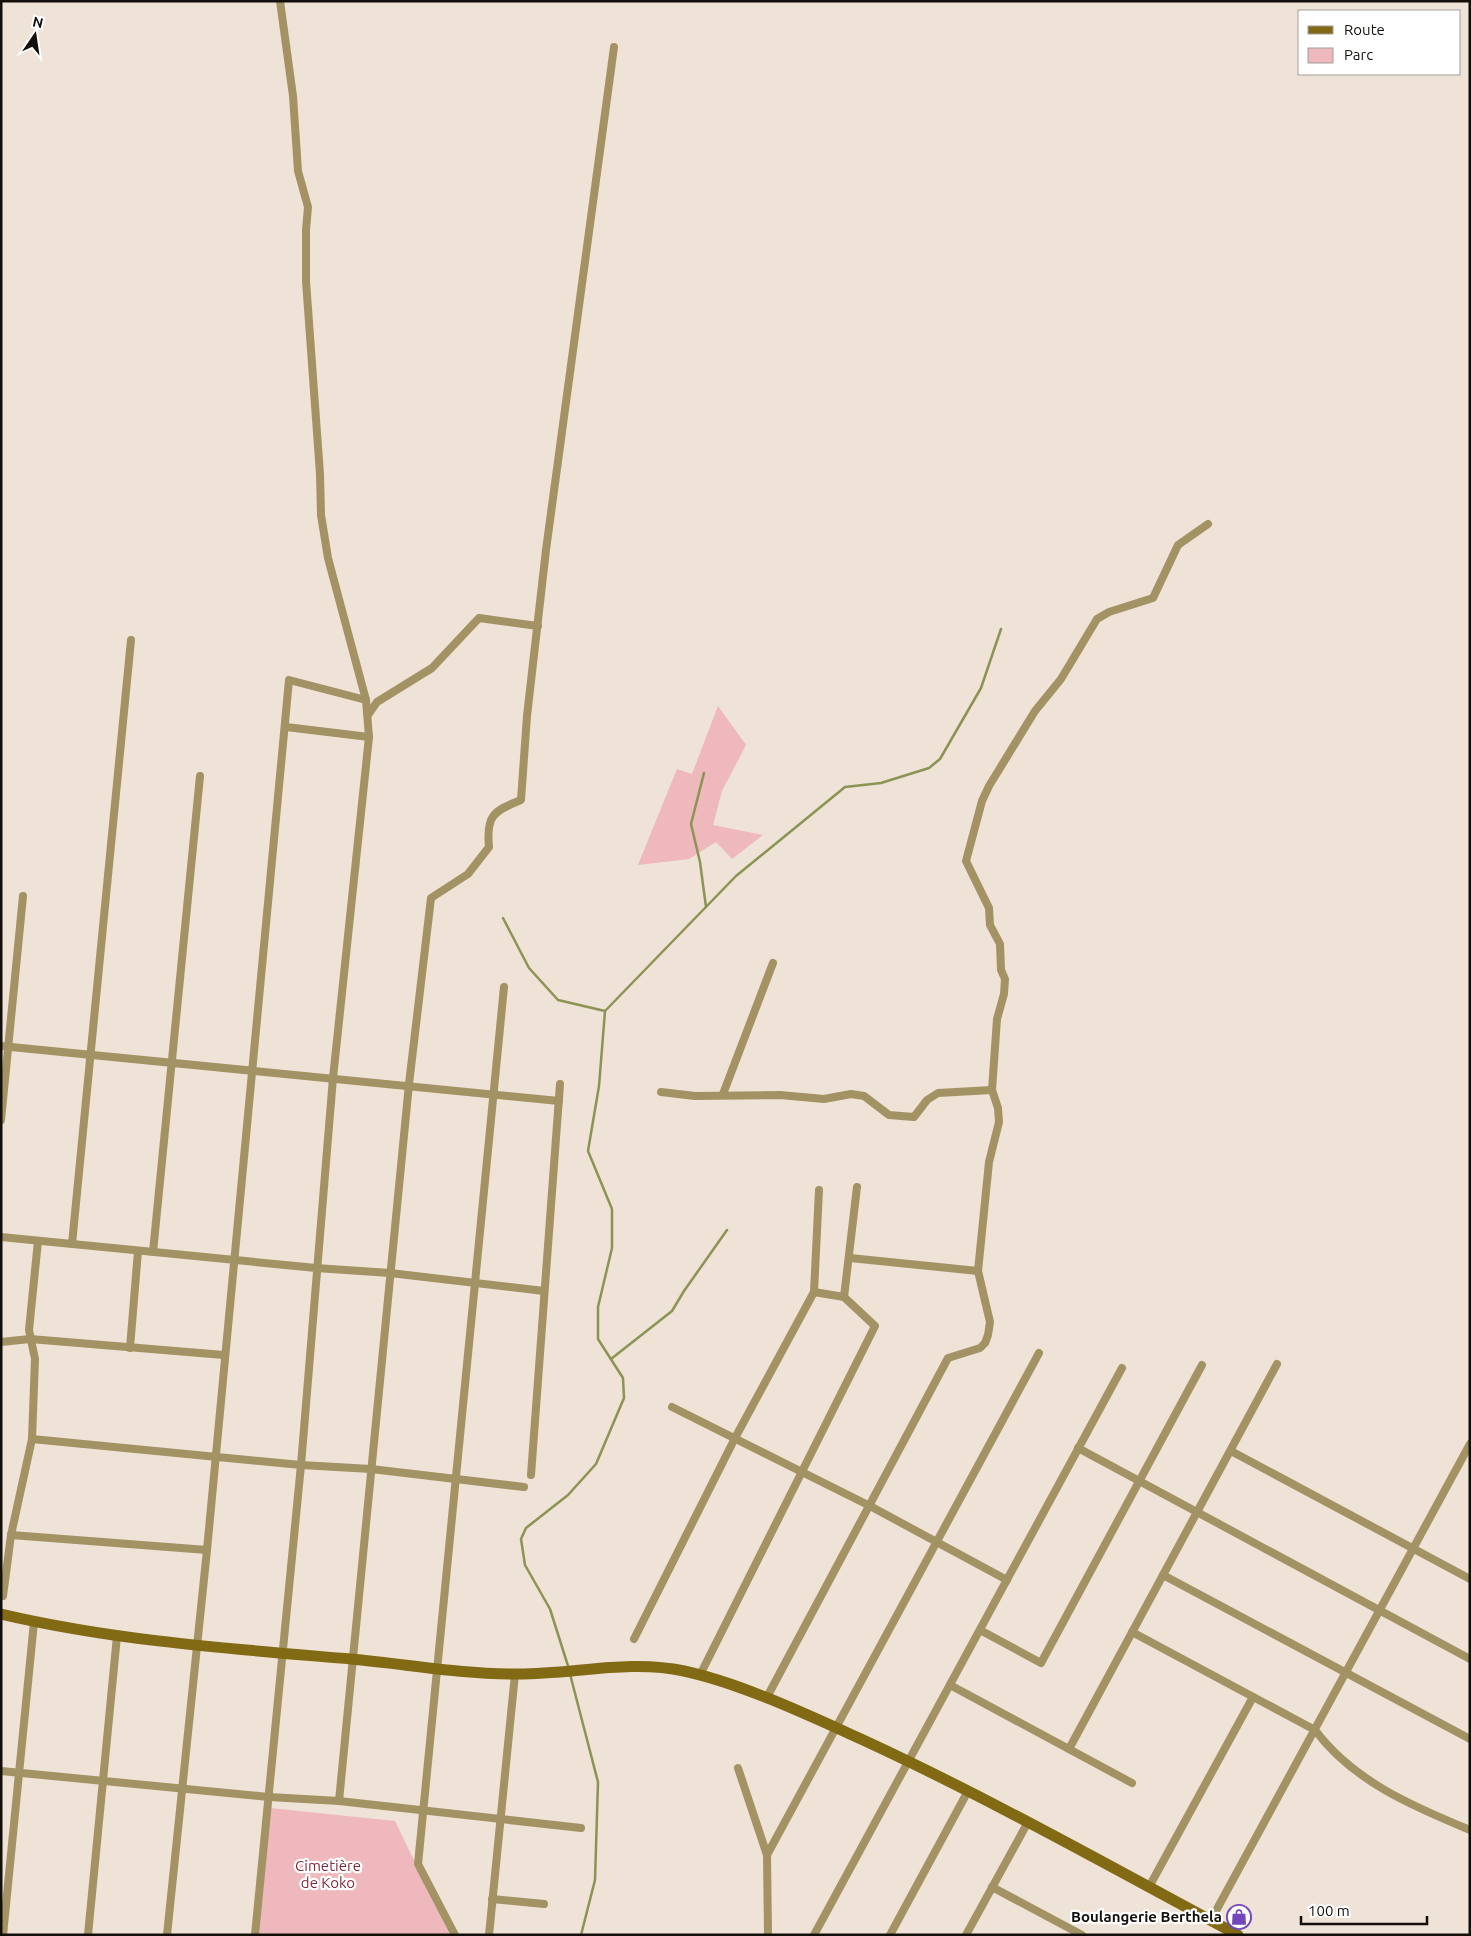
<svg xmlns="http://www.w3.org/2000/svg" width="1471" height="1936" viewBox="0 0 1471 1936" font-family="Ubuntu,sans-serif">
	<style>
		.green { fill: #eeb8bc }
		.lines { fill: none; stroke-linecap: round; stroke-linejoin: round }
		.stream { stroke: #8a9453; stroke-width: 2.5 }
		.minor { stroke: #a39263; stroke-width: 8 }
		.secondary { stroke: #826914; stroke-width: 11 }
		.labels { text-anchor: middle; stroke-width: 4.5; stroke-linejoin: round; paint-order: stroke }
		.park-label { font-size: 15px; fill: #822b3a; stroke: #fff }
		.poi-label { font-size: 15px; font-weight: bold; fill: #130f0b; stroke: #fff; text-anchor: end }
	</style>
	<rect width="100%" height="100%" fill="#efe2d6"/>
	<g class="green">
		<polygon points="718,706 746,745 722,791 713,825 763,835 732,859 716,842 689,859 638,865 677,769 692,774"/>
		<polygon points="270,1808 395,1821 450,1935 259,1935"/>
	</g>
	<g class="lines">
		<g class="stream">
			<polyline points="704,773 691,824 700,862 706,907"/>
			<polyline points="503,918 529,968 558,1000 605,1011"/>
			<polyline points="611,1359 672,1311 684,1291 727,1230"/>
			<polyline points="569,1669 550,1609 525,1565 521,1539 526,1528 568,1495 596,1464 624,1398 623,1378 598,1339 598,1307 612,1248 612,1209 588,1151 599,1086 605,1011 736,876 845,787 881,783 929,768 940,759 981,688 1001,629"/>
			<polyline points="570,1674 598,1782 595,1880 581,1935"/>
		</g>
		<g class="minor">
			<polyline points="368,715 377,702 432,668 479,618 538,626"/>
			<polyline points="286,727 369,737"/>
			<polyline points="1,1046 559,1101"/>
			<polyline points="661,1092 695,1096 780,1095 824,1099 851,1094 864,1096 889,1115 914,1117 927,1100 938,1093 992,1090"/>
			<polyline points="723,1094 773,963"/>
			<polyline points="1,1120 23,896"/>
			<polyline points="1,1237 316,1268 390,1273 544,1291"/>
			<polyline points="72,1244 131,640"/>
			<polyline points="153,1252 200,776"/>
			<polyline points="850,1258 978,1271"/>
			<polyline points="844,1297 857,1187"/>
			<polyline points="1,1342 30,1339 224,1355"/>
			<polyline points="130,1348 138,1251"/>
			<polyline points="672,1407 870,1506 1007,1580"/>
			<polyline points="32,1439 301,1465 371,1469 524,1487"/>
			<polyline points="1078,1448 1470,1659"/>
			<polyline points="1231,1451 1470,1579"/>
			<polyline points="531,1475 560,1084"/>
			<polyline points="11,1535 207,1550"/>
			<polyline points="1163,1575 1470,1739"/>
			<polyline points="3,1596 11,1535 32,1439 35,1359 29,1330 38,1241"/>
			<polyline points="980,1630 1041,1663 1202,1365"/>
			<path d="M 1132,1632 L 1315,1730 C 1353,1781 1412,1806 1470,1830"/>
			<polyline points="634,1639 735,1438 814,1292 819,1190"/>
			<polyline points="700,1675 875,1326 844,1297 814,1292"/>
			<polyline points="950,1685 1132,1783"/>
			<polyline points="766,1699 948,1358 980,1348 985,1343 988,1335 990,1322 978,1271 989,1162 999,1122 998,1108 992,1090 997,1019 1004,994 1005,979 1001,970 1000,944 990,925 989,908 966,861 982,801 989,786 1035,711 1061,679 1097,619 1109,612 1153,598 1178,545 1208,524"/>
			<polyline points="1069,1749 1277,1364"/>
			<polyline points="738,1768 767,1855 768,1935"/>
			<polyline points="1,1771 269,1797 339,1801 581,1828"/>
			<path d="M 339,1801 L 409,1084 L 431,898 L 468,874 L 489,847 C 486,816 493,811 521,800 L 527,716 L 546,550 L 614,47"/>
			<polyline points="767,1855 1039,1353"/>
			<polyline points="992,1887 1082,1935"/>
			<polyline points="1149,1887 1253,1697"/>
			<polyline points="492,1899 544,1904"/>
			<polyline points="1211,1920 1470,1444"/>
			<polyline points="3,1935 34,1622"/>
			<polyline points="88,1935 117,1636"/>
			<polyline points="167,1935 207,1550 289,680 366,700"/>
			<polyline points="255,1935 301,1465 333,1078 369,737 366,700 328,558 321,515 320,474 306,281 306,230 308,207 298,171 293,96 280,1"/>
			<polyline points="455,1935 418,1864 504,987"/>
			<polyline points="489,1935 515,1674"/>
			<polyline points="814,1935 1122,1368"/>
			<polyline points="890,1935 968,1791"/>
			<polyline points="966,1935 1028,1822"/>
		</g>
		<path class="secondary" d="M 1,1614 C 116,1641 234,1649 351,1659 C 406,1664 459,1674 514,1674 C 571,1675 628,1659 684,1671 C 740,1683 808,1715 861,1739 C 989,1798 1113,1868 1238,1935"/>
	</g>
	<defs>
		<symbol id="shop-ring" viewBox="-11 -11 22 22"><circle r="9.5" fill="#fff" stroke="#7346be" stroke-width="1.5"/><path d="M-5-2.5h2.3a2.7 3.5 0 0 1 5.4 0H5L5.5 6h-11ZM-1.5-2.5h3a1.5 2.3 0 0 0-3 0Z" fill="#7346be"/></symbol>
	</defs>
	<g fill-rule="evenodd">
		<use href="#shop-ring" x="1225" y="1903" width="28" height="28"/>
	</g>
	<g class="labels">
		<g class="park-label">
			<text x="328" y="1871">Cimetière<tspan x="328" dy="17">de Koko</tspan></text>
		</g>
		<g class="poi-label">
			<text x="1222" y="1922">Boulangerie Berthela</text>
		</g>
	</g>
	<rect width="1471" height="1936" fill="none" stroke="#130f0b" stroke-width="5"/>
	<rect x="1298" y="10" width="162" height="65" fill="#ffffff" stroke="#a19f9d"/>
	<rect x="1308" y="26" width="25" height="8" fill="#826914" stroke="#a19f9d"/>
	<text x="1344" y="35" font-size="15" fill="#130f0b">Route</text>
	<rect x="1308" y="48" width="25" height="15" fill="#eeb8bc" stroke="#a19f9d"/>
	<text x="1344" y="60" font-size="15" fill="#130f0b">Parc</text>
	<g transform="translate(35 35) rotate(13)" stroke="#ffffff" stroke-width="4" paint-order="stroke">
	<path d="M0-4L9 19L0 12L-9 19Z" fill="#130f0b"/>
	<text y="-8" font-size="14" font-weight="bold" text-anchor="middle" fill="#130f0b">N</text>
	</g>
	<path d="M1301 1916v8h126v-8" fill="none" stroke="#130f0b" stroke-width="2.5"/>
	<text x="1308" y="1916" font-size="15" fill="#130f0b" stroke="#ffffff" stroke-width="4" paint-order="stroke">100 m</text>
</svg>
